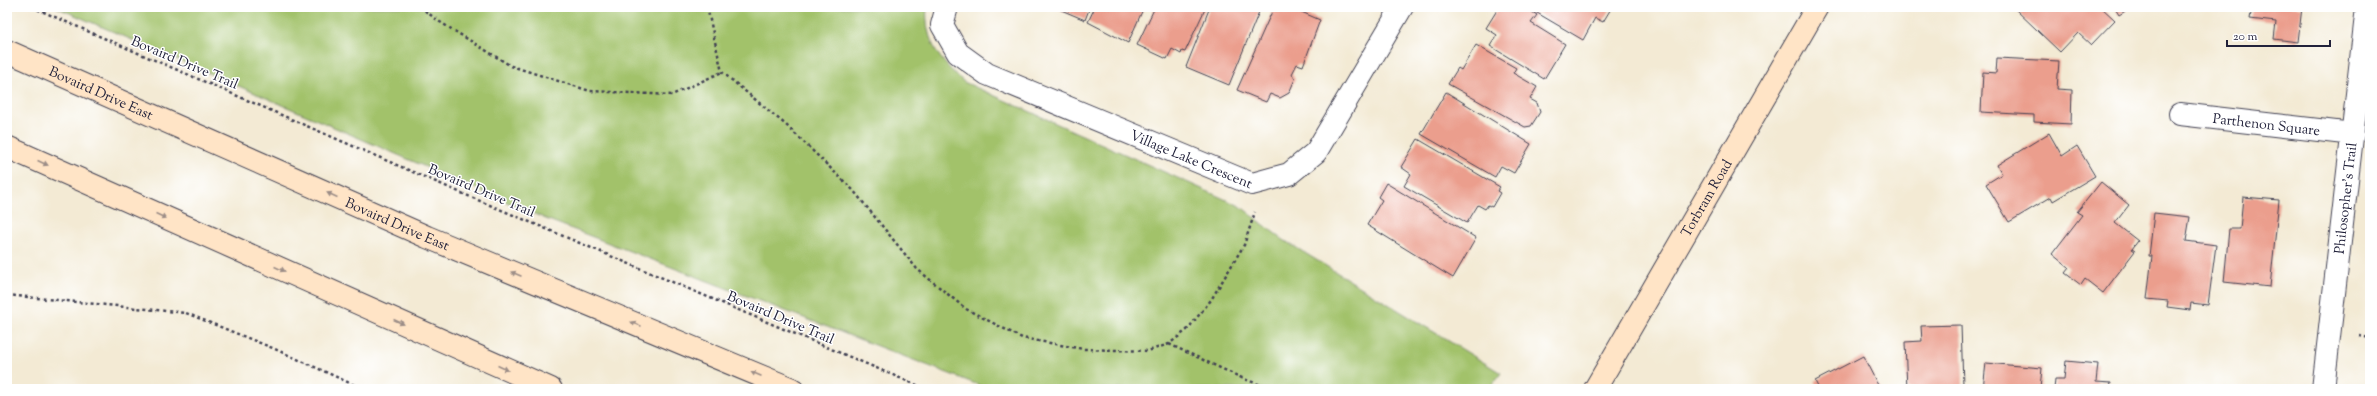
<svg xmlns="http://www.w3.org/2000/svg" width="2377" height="396" viewBox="0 0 2377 396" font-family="'Sorts Mill Goudy',serif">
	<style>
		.green { fill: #a2c26a; stroke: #627252 }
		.building { fill: #eb9e8d }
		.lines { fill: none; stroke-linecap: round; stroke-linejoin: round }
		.street-casing { stroke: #414052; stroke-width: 24 }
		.secondary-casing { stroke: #414052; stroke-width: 24 }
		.path { stroke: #414052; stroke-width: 2.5; stroke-dasharray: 3 3; stroke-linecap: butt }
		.street { stroke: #fff; stroke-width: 22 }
		.secondary { stroke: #ffe4c6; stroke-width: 22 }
		.oneway { fill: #9c8d87 }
		.labels { text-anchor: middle; stroke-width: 3; stroke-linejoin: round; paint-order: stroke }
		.street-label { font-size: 14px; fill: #22223b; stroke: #fff }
	</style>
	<rect width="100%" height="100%" fill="#fff"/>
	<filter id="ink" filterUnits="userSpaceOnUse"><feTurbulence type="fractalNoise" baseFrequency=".025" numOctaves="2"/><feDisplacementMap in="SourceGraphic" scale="8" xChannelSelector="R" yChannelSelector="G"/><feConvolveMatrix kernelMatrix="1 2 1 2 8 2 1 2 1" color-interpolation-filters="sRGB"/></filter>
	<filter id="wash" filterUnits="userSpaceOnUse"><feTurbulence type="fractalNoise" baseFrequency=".012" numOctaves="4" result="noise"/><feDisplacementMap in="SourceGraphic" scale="16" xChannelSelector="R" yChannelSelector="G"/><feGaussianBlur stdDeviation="0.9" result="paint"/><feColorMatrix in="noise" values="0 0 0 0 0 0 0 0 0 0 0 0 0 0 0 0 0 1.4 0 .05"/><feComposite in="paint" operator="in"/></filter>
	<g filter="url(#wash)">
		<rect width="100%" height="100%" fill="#f3ead4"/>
		<path class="green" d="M 56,7 L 927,7 C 924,41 940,61 964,82 L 1240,206 L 1282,239 L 1501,373 L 1489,389 L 989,389 L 546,219 Z"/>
		<g id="blocks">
			<g class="building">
				<polygon points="1054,7 1090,7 1085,20"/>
				<polygon points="1095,7 1144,7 1128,43 1088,22"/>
				<polygon points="1155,7 1206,7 1185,52 1182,51 1181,54 1172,49 1167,59 1137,45"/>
				<polygon points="1210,7 1261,7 1229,85 1186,67"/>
				<polygon points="1274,7 1290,7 1320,20 1303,66 1297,64 1292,74 1295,79 1289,93 1280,98 1270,94 1266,102 1237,90"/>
				<polygon points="1499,7 1524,7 1537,15 1531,23 1565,44 1544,79 1490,46 1497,35 1486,28"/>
				<polygon points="1527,7 1612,7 1603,22 1595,18 1583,40"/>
				<polygon points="2016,7 2101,7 2115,20 2091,45 2078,33 2060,52 2015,9"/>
				<polygon points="2114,7 2132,7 2119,15"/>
				<polygon points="2252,7 2302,7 2298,42 2274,39 2276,22 2250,19"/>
				<polygon points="1476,45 1516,68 1513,73 1537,87 1530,99 1537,103 1540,112 1531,126 1525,127 1448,84 1458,68 1461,70"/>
				<polygon points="1997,58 2059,61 2057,89 2072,90 2071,124 2034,122 2034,115 1981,112 1983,72 1996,73"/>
				<polygon points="1446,92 1531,144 1514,173 1501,166 1495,177 1421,134"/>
				<polygon points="2049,133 2062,156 2077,146 2095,176 2053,201 2051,197 2009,222 1986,184 2002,174 1997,165"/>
				<polygon points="1418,139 1500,187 1497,191 1500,193 1492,207 1488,205 1485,209 1478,205 1467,223 1404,186 1411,174 1401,167"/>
				<polygon points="2101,182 2129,205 2115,223 2138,241 2132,249 2135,251 2103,293 2085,279 2081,285 2065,273 2069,268 2052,254 2082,215 2077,212"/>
				<polygon points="1386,183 1476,238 1453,278 1367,225 1382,200 1378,197"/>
				<polygon points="2243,197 2279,200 2270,287 2224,282 2229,229 2240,229"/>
				<polygon points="2154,213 2190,217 2186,241 2216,245 2208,305 2191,303 2190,310 2167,307 2168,301 2147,299 2152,256 2149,256"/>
				<polygon points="1961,325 1963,385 1968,385 1969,389 1907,389 1905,342 1922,341 1921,326"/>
				<polygon points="1863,356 1880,389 1819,389 1815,381"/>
				<polygon points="2066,361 2098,364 2096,382 2111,383 2110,389 2054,389 2055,379 2064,379"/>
				<polygon points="1986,363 2042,368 2040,389 1983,389"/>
			</g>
		</g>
	</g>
	<g filter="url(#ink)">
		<use href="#blocks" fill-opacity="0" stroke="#414052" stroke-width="1"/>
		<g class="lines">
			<defs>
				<g id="street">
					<path id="s1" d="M 947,7 L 942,25 L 958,53 L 987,74 L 1252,184 L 1289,174 L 1316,152 L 1402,7"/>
					<path id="s2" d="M 2180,114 L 2353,134"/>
					<path id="s3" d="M 2323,389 L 2367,7"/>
				</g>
				<g id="secondary">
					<path id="s4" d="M 7,51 L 427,237 L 792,389"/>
					<polyline points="7,147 551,389"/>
					<path id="s5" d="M 1595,389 L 1817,7"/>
				</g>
			</defs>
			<use href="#street" class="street-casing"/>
			<use href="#secondary" class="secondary-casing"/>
			<g class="path">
				<polyline points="32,7 473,198 926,389"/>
				<polyline points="420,7 440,22 511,66 590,91 672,95 722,72"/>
				<polyline points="707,7 722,72 786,125 853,190 917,269 966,309 1022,338 1083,349 1148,351 1169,344 1187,330 1211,300 1244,245 1255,212"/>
				<polyline points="7,295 186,313 275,349 363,389"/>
				<polyline points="2359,336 2370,338"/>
				<polyline points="1169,344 1244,379 1272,389"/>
			</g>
			<use href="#street" class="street"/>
			<use href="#secondary" class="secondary"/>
		</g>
		<defs><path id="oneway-solid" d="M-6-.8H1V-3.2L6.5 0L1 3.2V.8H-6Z"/></defs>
		<g class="oneway">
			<use href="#oneway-solid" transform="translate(43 163) rotate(24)"/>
			<use href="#oneway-solid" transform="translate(332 195) rotate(-156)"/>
			<use href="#oneway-solid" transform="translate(161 216) rotate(24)"/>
			<use href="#oneway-solid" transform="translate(280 269) rotate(24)"/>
			<use href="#oneway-solid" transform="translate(516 274) rotate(-157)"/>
			<use href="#oneway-solid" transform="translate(399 322) rotate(24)"/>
			<use href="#oneway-solid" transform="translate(636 324) rotate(-157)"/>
			<use href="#oneway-solid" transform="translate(503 368) rotate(24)"/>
			<use href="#oneway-solid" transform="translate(756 374) rotate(-157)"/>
		</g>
	</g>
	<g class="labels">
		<g class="street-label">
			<text transform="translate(185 62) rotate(23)" y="5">Bovaird Drive Trail</text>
			<text dy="5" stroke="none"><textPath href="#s4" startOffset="103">Bovaird Drive East</textPath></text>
			<text dy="5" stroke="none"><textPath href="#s2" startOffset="87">Parthenon Square</textPath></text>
			<text dy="5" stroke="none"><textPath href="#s1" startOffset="308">Village Lake Crescent</textPath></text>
			<text transform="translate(482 190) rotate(23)" y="5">Bovaird Drive Trail</text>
			<text dy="5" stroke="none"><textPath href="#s5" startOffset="221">Torbram Road</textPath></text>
			<text dy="5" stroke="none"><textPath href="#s3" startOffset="192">Philosopher's Trail</textPath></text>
			<text dy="5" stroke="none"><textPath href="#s4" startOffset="427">Bovaird Drive East</textPath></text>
			<text transform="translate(781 317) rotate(23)" y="5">Bovaird Drive Trail</text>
		</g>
	</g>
	<rect width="2377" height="396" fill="none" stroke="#fff" stroke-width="24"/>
	<path d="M2227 40v6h103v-6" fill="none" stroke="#22223b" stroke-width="2"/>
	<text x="2233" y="40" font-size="12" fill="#22223b" stroke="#ffffff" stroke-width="3" paint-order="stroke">20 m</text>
</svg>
